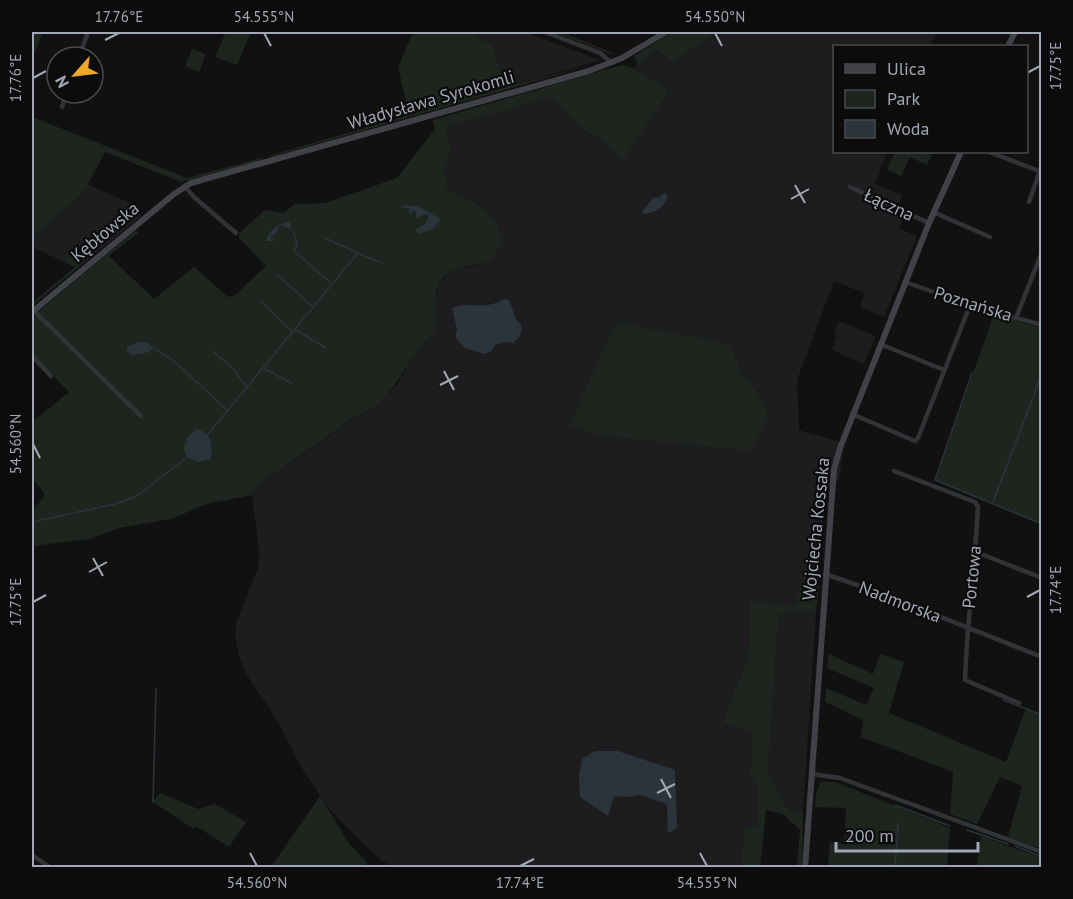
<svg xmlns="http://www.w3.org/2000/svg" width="1073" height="899" viewBox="0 0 1073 899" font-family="'PT Sans',sans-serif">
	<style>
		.built { fill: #1d1d1f }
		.green { fill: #1d251e }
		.water { fill: #2a343a }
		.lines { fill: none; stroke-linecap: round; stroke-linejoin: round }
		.stream { stroke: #2a343a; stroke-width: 1.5 }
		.street { stroke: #323337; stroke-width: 4.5 }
		.secondary { stroke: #404247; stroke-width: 6 }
		.ticks { fill: none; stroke: #a2a8b3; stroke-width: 2 }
		.labels { text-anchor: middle; stroke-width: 4.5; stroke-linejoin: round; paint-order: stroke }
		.street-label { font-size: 18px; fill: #a2a8b3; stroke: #0c0c0d }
		.neatline { fill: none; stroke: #a2a8b3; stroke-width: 2 }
		.ticks-label { font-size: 15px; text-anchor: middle; fill: #a2a8b3 }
	</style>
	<rect width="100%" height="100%" fill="#111112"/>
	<g class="built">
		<polygon points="478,32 525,32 600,60 504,88 492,45 475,39"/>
		<polygon points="716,32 937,32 930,46 834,46 834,152 887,152 875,184 902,195 898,205 907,209 899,228 917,236 884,317 860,307 864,293 834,281 797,380 799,430 844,443 839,480 824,490 819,584 800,584 798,605 750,603 748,657 722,722 752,733 750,775 758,787 758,827 744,827 741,867 392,867 381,860 357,838 328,807 304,772 275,717 246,674 239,656 235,637 237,621 258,568 259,551 252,495 259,484 356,417 364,414 395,387 419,349 427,342 436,301 438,285 448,273 461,268 477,266 482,206 462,198 447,188 444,169 451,148 445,127 552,98 584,131 599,138 669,90 634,68 656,49 673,62"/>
		<polygon points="91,186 142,208 139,212 141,216 85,262 68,256 62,261 32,247 32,239"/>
		<polygon points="839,321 876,336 864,364 834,351 832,348 836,338 834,332"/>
		<polygon points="779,612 816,613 803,810 802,809 799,813 792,813 788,809 768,771"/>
	</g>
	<g class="green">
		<polygon points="32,32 43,32 32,59"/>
		<polygon points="226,32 251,32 237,65 215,57"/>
		<polygon points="413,32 478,32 476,39 492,45 505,87 599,63 271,157 268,156 409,115 398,67"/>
		<polygon points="554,32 560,32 616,54 610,54"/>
		<polygon points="673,32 716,32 673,62 656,49 638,65 634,56"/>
		<polygon points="192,49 206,54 199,72 185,66"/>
		<path d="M 622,65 L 634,68 L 669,90 L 623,161 L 599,138 L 584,131 L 552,98 L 446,127 L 451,148 L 444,169 L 447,188 C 478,208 491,202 503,241 C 500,246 497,253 493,257 C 477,270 447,263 438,285 C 433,297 439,313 436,326 C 432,337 424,343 417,352 C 400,376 386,406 355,417 L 259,484 L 252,495 L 207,504 L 171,519 L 119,528 L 90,539 L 32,546 L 32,511 L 44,497 L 44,493 L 32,478 L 32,422 L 69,392 L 32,354 L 32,317 L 136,230 L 138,233 L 109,256 L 154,299 L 194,267 L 228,297 L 235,295 L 266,266 L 239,238 L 239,233 L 265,210 L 283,213 L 295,204 L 325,203 L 397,178 L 435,129 L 433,120 Z"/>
		<polygon points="32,117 187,178 264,157 262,160 181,182 105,152 88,184 91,186 32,239"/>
		<polygon points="895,152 933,152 927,165 910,157 901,176 887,169"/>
		<polygon points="68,255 85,262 32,306 32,303 75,267 62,261"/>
		<polygon points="994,314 1041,328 1041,524 935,480"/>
		<polygon points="621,323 730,344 740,371 763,401 767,415 756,441 750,451 595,435 570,425 613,327"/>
		<polygon points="800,583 819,584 816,613 779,613 768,771 788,809 792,813 798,813 799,810 803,810 802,867 797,867 800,830 783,814 766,810 760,867 741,867 744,827 758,827 758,787 750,776 752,733 722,722 748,657 750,602 797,605"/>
		<polygon points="829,654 873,674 880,654 904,662 889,713 1006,762 1026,708 1041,714 1041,848 1008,837 1022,786 1000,777 977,824 950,814 953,772 861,737 863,720 825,702 826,688 866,705 874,688 827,668"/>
		<polygon points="821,782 835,782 950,828 947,867 831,867 828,864 830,842 844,844 846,808 815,807 816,793"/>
		<polygon points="160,793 198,809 215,804 246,822 229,847 196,826 194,829 153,802"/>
		<polygon points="320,796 350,845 367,862 365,867 271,867"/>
		<polygon points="981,836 1041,858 1041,867 977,867"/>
	</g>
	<g class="water">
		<path d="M 664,193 L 667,194 C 669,205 654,214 643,214 L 642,212 L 653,198 L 660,197 Z"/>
		<polygon points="397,206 418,206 439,218 440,221 432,229 418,234 415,230 425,224 429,216 426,214 416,218 416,211 413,211 409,215 409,209"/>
		<path d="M 289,222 L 291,224 L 290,228 L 295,231 L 283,226 L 279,226 L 277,232 L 270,238 L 275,241 L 266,241 C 268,230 279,223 289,222 Z"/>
		<path d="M 504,299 L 509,300 L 516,319 L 522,326 L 520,336 L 513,343 L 504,342 L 495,345 L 492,351 L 485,354 L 465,348 L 455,337 L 457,329 L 452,308 C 475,300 481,312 504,299 Z"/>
		<polygon points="139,342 148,343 153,348 150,352 132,355 127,352 127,347"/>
		<path d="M 197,429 C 213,435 212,443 211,459 L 198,462 L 187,457 L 183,447 L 187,443 L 186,439 Z"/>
		<polygon points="595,751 618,751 675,770 677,828 668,833 667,804 640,795 627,797 614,796 608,816 580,797 579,775 582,759"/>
	</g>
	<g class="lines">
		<g class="stream">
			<polyline points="294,232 297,246 294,251 332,284"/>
			<polyline points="359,254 382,263"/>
			<polyline points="276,274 313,307"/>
			<polyline points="260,301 292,331"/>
			<polyline points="296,330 326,348"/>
			<polyline points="153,348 173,360 228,411"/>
			<polyline points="213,351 234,370 247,387"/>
			<polyline points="265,369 293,384"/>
			<polyline points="972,373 935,480 1042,524"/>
			<polyline points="208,434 358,253 325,238"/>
			<polyline points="993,502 1042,374"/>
			<polyline points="32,522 115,504 137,496 187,457"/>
			<polyline points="1003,700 1042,715"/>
			<polyline points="153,802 156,689"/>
			<polyline points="895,805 950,826"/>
			<polyline points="967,830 1008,844"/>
			<polyline points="1015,846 1042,857"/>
			<polyline points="895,868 898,823"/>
		</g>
		<g class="street">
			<polyline points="545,32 600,53 612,63"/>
			<polyline points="79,57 88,32"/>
			<polyline points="62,107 67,93"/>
			<polyline points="989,152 1039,171"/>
			<polyline points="185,187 195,198 236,233"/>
			<polyline points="850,187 929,223"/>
			<polyline points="1029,202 1042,165"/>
			<polyline points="933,212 990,237"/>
			<polyline points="905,282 970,305 1042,325"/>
			<polyline points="34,311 141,416"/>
			<polyline points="1016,318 1042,252"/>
			<polyline points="880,344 944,370"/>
			<polyline points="32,356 51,376"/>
			<polyline points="852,414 915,441 918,438 970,305"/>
			<path d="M 894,471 L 975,502 L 978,507 C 975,565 967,622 965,680 L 1019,703"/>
			<polyline points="976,552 1042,578"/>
			<polyline points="825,574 875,591 1042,657"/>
			<polyline points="811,774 840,778 1042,852"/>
			<polyline points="32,855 51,868"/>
		</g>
		<g class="secondary">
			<polyline points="1008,46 1015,32"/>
			<polyline points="32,312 174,194 191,183 589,71 622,58 666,32"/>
			<polyline points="805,868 834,469 840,448 929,223 961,152"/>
		</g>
	</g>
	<path class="ticks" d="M 264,33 L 271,46M 715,33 L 722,46M 105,40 L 119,33M 1027,73 L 1040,66M 33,78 L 46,71M 795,185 L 805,203M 791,199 L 809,189M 444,371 L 454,390M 440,385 L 458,376M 33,444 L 40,458M 93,558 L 103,576M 89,572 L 107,562M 1027,597 L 1040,590M 33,602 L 46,595M 661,779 L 671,798M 657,793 L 675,784M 250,853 L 257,866M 700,853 L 707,866M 520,866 L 534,859"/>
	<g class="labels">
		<g class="street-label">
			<text transform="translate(431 100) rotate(-16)" y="6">Władysława Syrokomli</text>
			<text transform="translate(889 205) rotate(25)" y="6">Łączna</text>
			<text transform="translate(105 232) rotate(-40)" y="6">Kębłowska</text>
			<text transform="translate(973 304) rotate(17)" y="6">Poznańska</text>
			<text transform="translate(816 529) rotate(-84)" y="6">Wojciecha Kossaka</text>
			<text transform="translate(972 577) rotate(-84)" y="6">Portowa</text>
			<text transform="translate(900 602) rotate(21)" y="6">Nadmorska</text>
		</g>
	</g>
	<rect width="1073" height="899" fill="none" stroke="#0c0c0d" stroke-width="66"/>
	<rect x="833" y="45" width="195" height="108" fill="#0c0c0d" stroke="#484a4f" stroke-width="1.5"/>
	<rect x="845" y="64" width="30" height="9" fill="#404247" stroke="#484a4f" stroke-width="1.5"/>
	<text x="887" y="75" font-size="18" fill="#a2a8b3">Ulica</text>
	<rect x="845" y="90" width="30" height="18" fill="#1d251e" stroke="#484a4f" stroke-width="1.5"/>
	<text x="887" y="105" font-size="18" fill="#a2a8b3">Park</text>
	<rect x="845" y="120" width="30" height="18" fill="#2a343a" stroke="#484a4f" stroke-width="1.5"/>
	<text x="887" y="135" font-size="18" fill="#a2a8b3">Woda</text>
	<g transform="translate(75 75) rotate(242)"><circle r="28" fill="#0c0c0d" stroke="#484a4f" stroke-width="1.5"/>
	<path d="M0-4.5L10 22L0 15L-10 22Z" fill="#f0a62b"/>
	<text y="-9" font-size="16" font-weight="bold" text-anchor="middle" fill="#a2a8b3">N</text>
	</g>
	<path d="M836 842v9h142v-9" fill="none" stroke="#a2a8b3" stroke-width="3"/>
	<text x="845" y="842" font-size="18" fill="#a2a8b3" stroke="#0c0c0d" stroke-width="4.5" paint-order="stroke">200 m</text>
	<rect x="33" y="33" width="1007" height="833" class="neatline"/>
	<g class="ticks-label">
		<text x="119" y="22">17.76°E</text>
		<text x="264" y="22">54.555°N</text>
		<text x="715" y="22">54.550°N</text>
		<text transform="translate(1056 66) rotate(-90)" y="5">17.75°E</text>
		<text transform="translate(16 78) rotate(-90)" y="5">17.76°E</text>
		<text transform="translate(16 444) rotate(-90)" y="5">54.560°N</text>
		<text transform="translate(1056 590) rotate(-90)" y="5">17.74°E</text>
		<text transform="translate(16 602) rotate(-90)" y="5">17.75°E</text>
		<text x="257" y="888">54.560°N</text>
		<text x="520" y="888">17.74°E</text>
		<text x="707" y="888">54.555°N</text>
	</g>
</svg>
